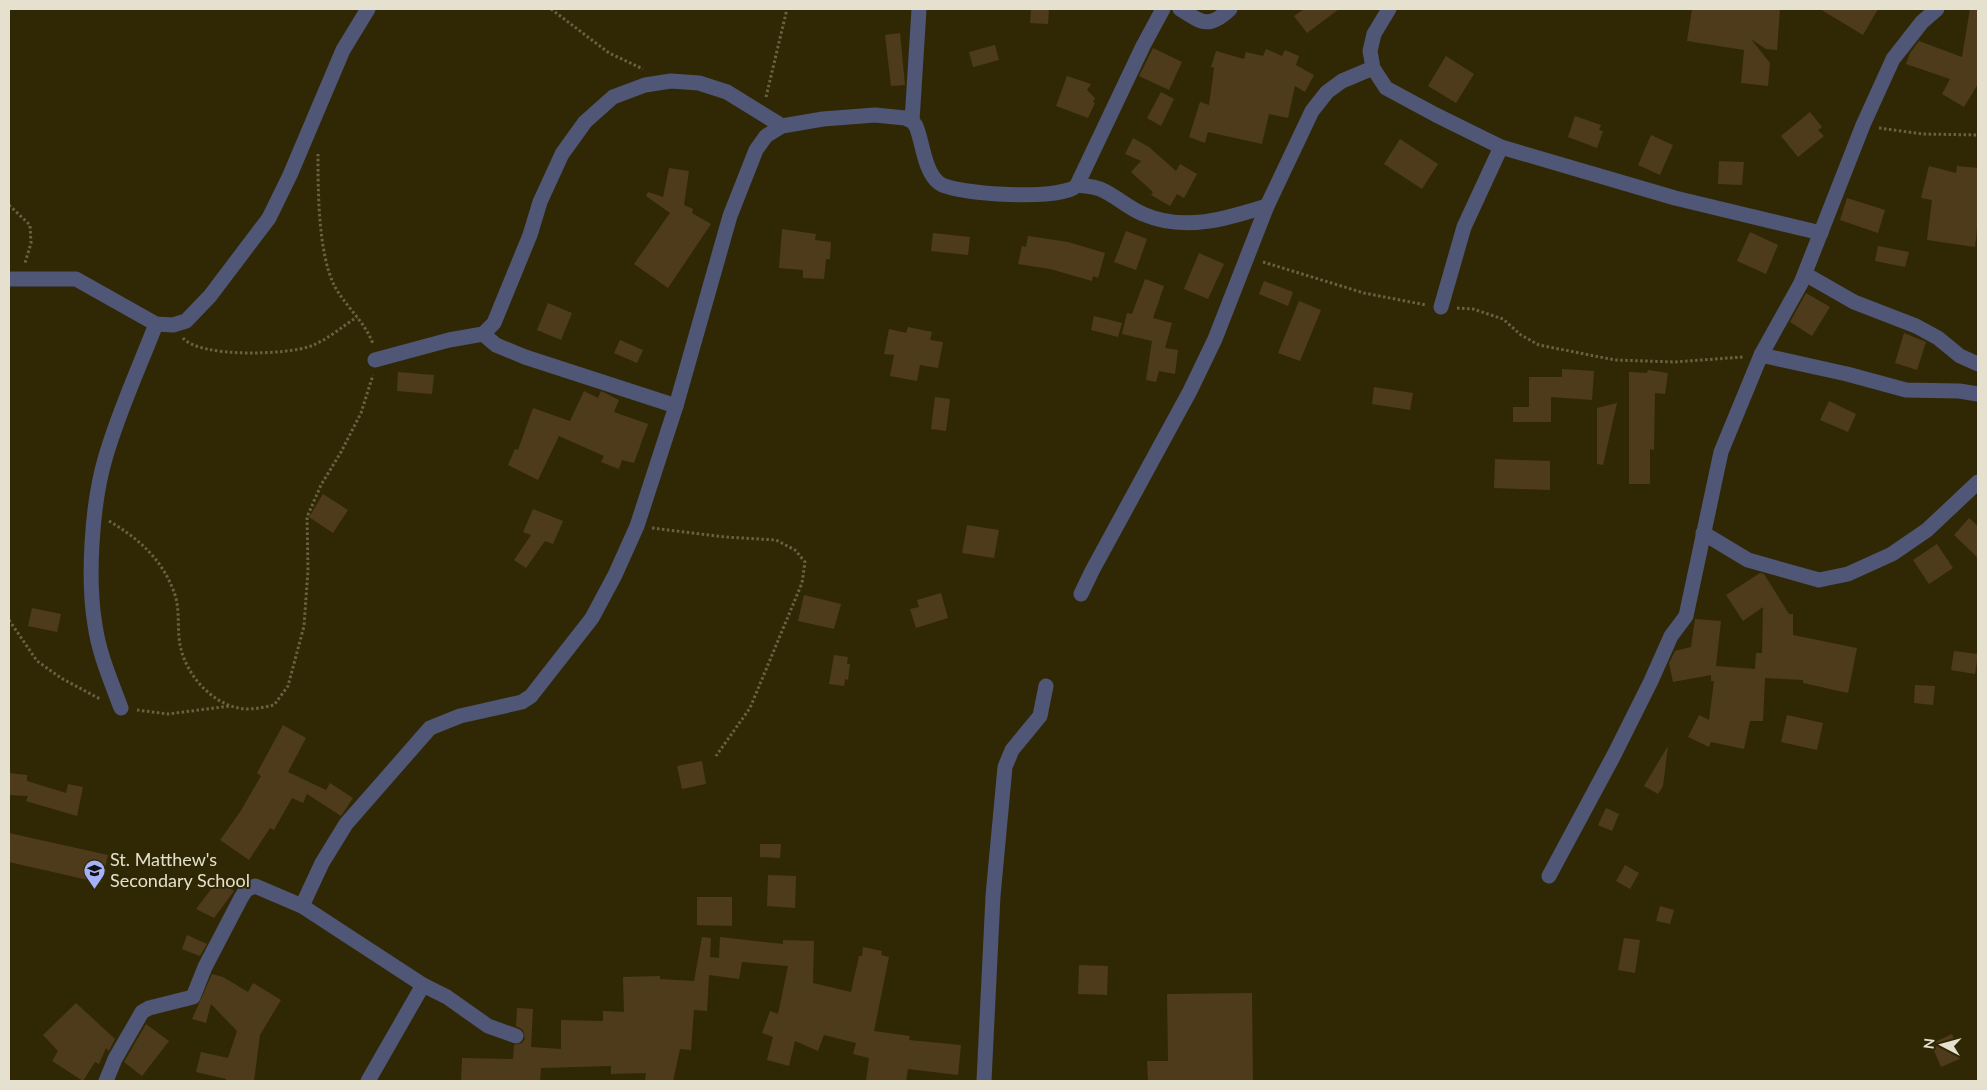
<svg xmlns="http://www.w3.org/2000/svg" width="1987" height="1090" viewBox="0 0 1987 1090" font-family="Lato,sans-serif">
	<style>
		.building { fill: #4e3b1c }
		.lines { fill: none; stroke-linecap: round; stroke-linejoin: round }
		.path { stroke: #686142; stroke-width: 3; stroke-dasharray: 2.5 2.5; stroke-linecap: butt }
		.street { stroke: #505676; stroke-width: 15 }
		.labels { text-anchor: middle; stroke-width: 4; stroke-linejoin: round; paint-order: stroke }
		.poi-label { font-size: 18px; fill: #e5e1ce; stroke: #302804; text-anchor: start }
	</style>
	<rect width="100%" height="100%" fill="#302804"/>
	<g class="building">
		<polygon points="1031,9 1049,9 1048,24 1030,23"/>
		<polygon points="1304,9 1339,9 1307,33 1294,16"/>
		<polygon points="1692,9 1780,9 1777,50 1766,49 1751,39 1770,63 1768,86 1741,83 1744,50 1687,41"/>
		<polygon points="1820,9 1878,9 1863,35"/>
		<polygon points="1970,9 1978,9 1978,84 1964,107 1942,94 1950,79 1906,64 1910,53 1919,41 1962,57"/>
		<polygon points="900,33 905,85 891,86 885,35"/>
		<polygon points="995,45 999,60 973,67 969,52"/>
		<polygon points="1153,48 1182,62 1169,90 1139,76"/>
		<polygon points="1266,49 1282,56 1285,50 1299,56 1296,65 1314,75 1305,92 1295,86 1288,118 1269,114 1262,144 1208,132 1205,143 1189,137 1200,102 1209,105 1214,68 1211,67 1216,51 1244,59 1246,52 1263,56"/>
		<polygon points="1446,56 1474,74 1456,103 1428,86"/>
		<polygon points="1067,76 1091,84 1087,90 1095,98 1093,102 1095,103 1088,118 1056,106"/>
		<polygon points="1161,92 1174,99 1161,126 1147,118"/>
		<polygon points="1810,112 1822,127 1818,130 1824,136 1798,157 1781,136"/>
		<polygon points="1575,116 1601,125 1599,130 1603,131 1597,148 1568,137"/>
		<polygon points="1651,135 1673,145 1660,175 1638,165"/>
		<polygon points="1133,138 1149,147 1176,171 1180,164 1197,174 1184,198 1177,194 1170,206 1151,195 1153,192 1131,172 1141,161 1125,154"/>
		<polygon points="1400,139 1438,164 1422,189 1384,164"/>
		<polygon points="1719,161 1744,162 1742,185 1718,184"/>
		<polygon points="1929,166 1956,173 1957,166 1978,168 1978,219 1975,247 1927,240 1932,200 1921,198"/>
		<polygon points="669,168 689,171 684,205 693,209 692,213 711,224 668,288 634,264 670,213 646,196 648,192 663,197"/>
		<polygon points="1847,198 1885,210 1878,233 1840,220"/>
		<polygon points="782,229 816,234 815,240 831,242 830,259 826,259 824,279 803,278 803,270 779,268"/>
		<polygon points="1126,231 1147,239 1136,270 1114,262"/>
		<polygon points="1750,232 1778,245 1766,274 1737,261"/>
		<polygon points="933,233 970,237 968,255 931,251"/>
		<polygon points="1028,236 1068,242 1105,253 1098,278 1093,276 1092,281 1050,269 1018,264 1022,246 1026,247"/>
		<polygon points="1878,246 1909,252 1905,267 1875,261"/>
		<polygon points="1199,253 1224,264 1208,299 1184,289"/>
		<polygon points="1145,279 1164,286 1153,318 1172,323 1165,348 1178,350 1175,374 1159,371 1156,382 1146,380 1152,341 1122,334 1127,313 1132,314"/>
		<polygon points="1264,281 1293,292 1288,306 1259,294"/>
		<polygon points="1806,293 1830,307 1812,336 1790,322"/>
		<polygon points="1299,301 1321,310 1300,361 1278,353"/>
		<polygon points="548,303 572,313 561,340 537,330"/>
		<polygon points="1094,316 1122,323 1118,337 1091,330"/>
		<polygon points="908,327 932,332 930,340 943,342 938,368 920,365 917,381 890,376 894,355 884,354 889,329 906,333"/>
		<polygon points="1904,333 1926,342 1917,370 1895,363"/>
		<polygon points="620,340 643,350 637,363 614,353"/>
		<polygon points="1562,369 1594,371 1592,400 1551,397 1551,422 1513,422 1513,407 1529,407 1529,377 1562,377"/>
		<polygon points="1648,370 1668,373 1665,394 1655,393 1654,450 1650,449 1650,484 1629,484 1629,372 1647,373"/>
		<polygon points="398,372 434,375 432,394 397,391"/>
		<polygon points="1374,387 1413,393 1410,410 1372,404"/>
		<polygon points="584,391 598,398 601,391 619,400 614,412 648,424 634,463 622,460 619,469 601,462 604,456 559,436 538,480 508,465 515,449 518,450 533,408 570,421"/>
		<polygon points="935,397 950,399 946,431 931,429"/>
		<polygon points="1829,401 1856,414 1848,432 1820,420"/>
		<polygon points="1617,403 1603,465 1597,464 1597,408"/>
		<polygon points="1495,459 1550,461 1550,490 1494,488"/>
		<polygon points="323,494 348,510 333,533 309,517"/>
		<polygon points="533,509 563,521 553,544 545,541 526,568 514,560 531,535 523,532"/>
		<polygon points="1969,518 1978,526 1978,558 1954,535"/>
		<polygon points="967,525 999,530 994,558 962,553"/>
		<polygon points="1937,544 1953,568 1929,584 1913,560"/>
		<polygon points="1760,573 1764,574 1789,614 1793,614 1793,635 1857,648 1848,693 1803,683 1803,680 1765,678 1763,721 1750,721 1744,749 1711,742 1709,747 1688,737 1699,715 1709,720 1714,681 1711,681 1711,675 1673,682 1669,663 1675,651 1691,647 1695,619 1721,621 1716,666 1755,669 1756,653 1762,653 1763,607 1743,621 1726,595"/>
		<polygon points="941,593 948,618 916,628 910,609 919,607 917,600"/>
		<polygon points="804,595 841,604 834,629 798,621"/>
		<polygon points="32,608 61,614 57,632 28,626"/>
		<polygon points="1954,651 1978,654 1975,674 1951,670"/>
		<polygon points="834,655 848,657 847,664 850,664 848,680 845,679 844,686 829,684"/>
		<polygon points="1915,685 1935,686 1933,705 1914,703"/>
		<polygon points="1787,715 1823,723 1817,750 1781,742"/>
		<polygon points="283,725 306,738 288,772 326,790 330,783 353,798 341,816 307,794 303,803 292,798 274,830 270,828 249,860 220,840 240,812 261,776 257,773"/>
		<polygon points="1668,746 1663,786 1658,794 1644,786"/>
		<polygon points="702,761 706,784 682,789 677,766"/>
		<polygon points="9,773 27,775 27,781 66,793 68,784 83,787 77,816 26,801 28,796 9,795"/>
		<polygon points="1606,808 1619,814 1612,831 1598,825"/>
		<polygon points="9,833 108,855 101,883 9,862"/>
		<polygon points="760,844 781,844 780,858 760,857"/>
		<polygon points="1625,865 1639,873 1630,889 1616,881"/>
		<polygon points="768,875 796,876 795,908 767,906"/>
		<polygon points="218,880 234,891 214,918 196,909"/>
		<polygon points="697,897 732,897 732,926 697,925"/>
		<polygon points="1660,906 1674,910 1670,924 1656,921"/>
		<polygon points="187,935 207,944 200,956 182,949"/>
		<polygon points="702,937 711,938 710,957 719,958 720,937 783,944 783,940 814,941 813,983 851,992 859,956 862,956 863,947 882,951 881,955 889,957 874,1031 910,1036 909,1040 961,1045 958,1075 908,1069 906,1081 866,1081 869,1058 853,1054 856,1043 824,1035 818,1051 795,1041 789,1066 767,1060 773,1037 762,1033 770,1011 778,1014 788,966 742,962 739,979 709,975 707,1011 694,1010 691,1050 680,1049 673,1081 645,1081 646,1073 611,1074 611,1066 541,1068 540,1081 461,1081 462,1058 513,1059 514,1045 522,1043 525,1039 523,1030 516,1026 517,1008 533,1009 531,1047 561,1049 561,1020 603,1021 603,1011 624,1012 623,977 660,976 660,979 694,981"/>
		<polygon points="1624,938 1640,940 1635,973 1618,970"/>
		<polygon points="1079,965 1108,966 1107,995 1078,994"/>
		<polygon points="212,974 223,977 248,992 253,983 281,1000 260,1035 254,1081 226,1081 226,1079 196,1072 201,1052 228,1058 237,1031 211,1004 206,1023 192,1019"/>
		<polygon points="1252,993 1253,1081 1148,1081 1147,1061 1168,1061 1167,994"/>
		<polygon points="76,1003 115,1039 109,1051 106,1048 99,1064 95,1062 83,1081 52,1061 58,1051 43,1035"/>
		<polygon points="146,1024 169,1041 142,1076 124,1062"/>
		<polygon points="1952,1034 1962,1058 1941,1067 1931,1044"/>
	</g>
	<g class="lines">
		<g class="path">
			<polyline points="551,9 609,53 643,69"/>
			<polyline points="766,97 787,9"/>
			<polyline points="1879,128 1923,134 1978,135"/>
			<path d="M 318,154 C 318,191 318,254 335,287 C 347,308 365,322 373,344"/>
			<polyline points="9,205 30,225 31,243 25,263"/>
			<polyline points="1263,262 1364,293 1426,305"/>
			<polyline points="1457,308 1473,309 1503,319 1521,335 1539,345 1615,360 1674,362 1743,357"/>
			<path d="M 183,338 C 200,358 287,355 311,346 C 327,340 343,326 357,317"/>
			<path d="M 109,521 C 138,538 162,559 174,592 C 181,610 176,630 181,649 C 188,678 216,708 247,709 C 256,709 265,707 274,705 L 288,686 L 304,626 L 308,570 L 307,517 L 321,485 L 341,452 L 361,413 L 373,375"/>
			<polyline points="652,528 725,537 776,540 795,550 805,562 802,583 750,708 716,756"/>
			<polyline points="9,620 37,661 61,678 100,699"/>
			<polyline points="137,710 168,714 230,706"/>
		</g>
		<g class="street">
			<path d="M 1180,9 C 1202,23 1209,29 1230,9"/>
			<polyline points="1389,9 1374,34 1370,51 1373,68 1386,88 1436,115 1501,147 1675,198 1821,233"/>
			<polyline points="912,121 919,9"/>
			<path d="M 1077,185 C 1084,186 1093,186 1100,189 C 1115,195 1128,208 1143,214 C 1184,232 1226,219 1267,206"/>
			<polyline points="1805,274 1854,302 1916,326 1938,338 1960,356 1978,364"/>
			<polyline points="9,279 76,279 156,324 173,325 186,321 210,296 269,218 290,175 343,50 368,9"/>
			<polyline points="1441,307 1464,227 1501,147"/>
			<polyline points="483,334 496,345 525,357 676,406"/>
			<polyline points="1761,355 1847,374 1906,390 1959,391 1978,394"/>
			<polyline points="375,360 449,340 483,334 494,323 530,235 540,202 562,154 585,122 613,97 645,85 671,81 699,83 727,92 782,126"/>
			<polyline points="1703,533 1748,560 1819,580 1848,574 1892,554 1927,530 1978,482"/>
			<polyline points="1081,594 1092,571 1190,391 1215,339 1267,206 1312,111 1327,92 1342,81 1373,68"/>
			<path d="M 121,708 C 111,681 99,654 95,625 C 87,578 92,504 105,459 C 118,413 139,368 156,324"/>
			<polyline points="1549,876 1614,755 1651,681 1671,636 1686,616 1721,452 1761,355 1801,283 1863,125 1893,59 1922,22 1937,9"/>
			<path d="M 302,906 L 322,863 L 346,824 L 430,728 L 460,716 L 522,702 L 531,696 L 592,618 L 615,575 L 637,526 L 676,406 L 730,216 L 756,150 L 766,136 L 782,126 L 823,119 L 875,115 L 905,118 L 912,121 L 916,126 C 923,143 924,171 939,183 C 954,195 1066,201 1077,185 L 1143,46 L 1163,9"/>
			<polyline points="106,1081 115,1059 142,1012 149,1008 193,997 205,967 241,898 246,890 255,886 302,906 423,985 447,997 488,1026 516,1036"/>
			<polyline points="368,1081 423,985"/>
			<polyline points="984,1081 993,896 1005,767 1012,750 1040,716 1046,686"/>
		</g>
	</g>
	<defs>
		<symbol id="school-pin" viewBox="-11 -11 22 30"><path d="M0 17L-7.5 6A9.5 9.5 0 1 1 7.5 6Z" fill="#a5b1fc" stroke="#302804"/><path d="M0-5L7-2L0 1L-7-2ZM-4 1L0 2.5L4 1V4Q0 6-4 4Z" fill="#111"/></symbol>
	</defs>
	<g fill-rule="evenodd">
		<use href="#school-pin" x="82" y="858" width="25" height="34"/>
	</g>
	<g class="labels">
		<g class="poi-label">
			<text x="110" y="866">St. Matthew's<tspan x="110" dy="21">Secondary School</tspan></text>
		</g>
	</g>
	<rect width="1987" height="1090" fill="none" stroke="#e5e1ce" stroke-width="20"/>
	<g transform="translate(1942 1045) rotate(276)" stroke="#302804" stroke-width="4" paint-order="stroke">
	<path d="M0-4L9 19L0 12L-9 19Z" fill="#e5e1ce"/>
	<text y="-8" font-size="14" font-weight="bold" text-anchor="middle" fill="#e5e1ce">N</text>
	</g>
</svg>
